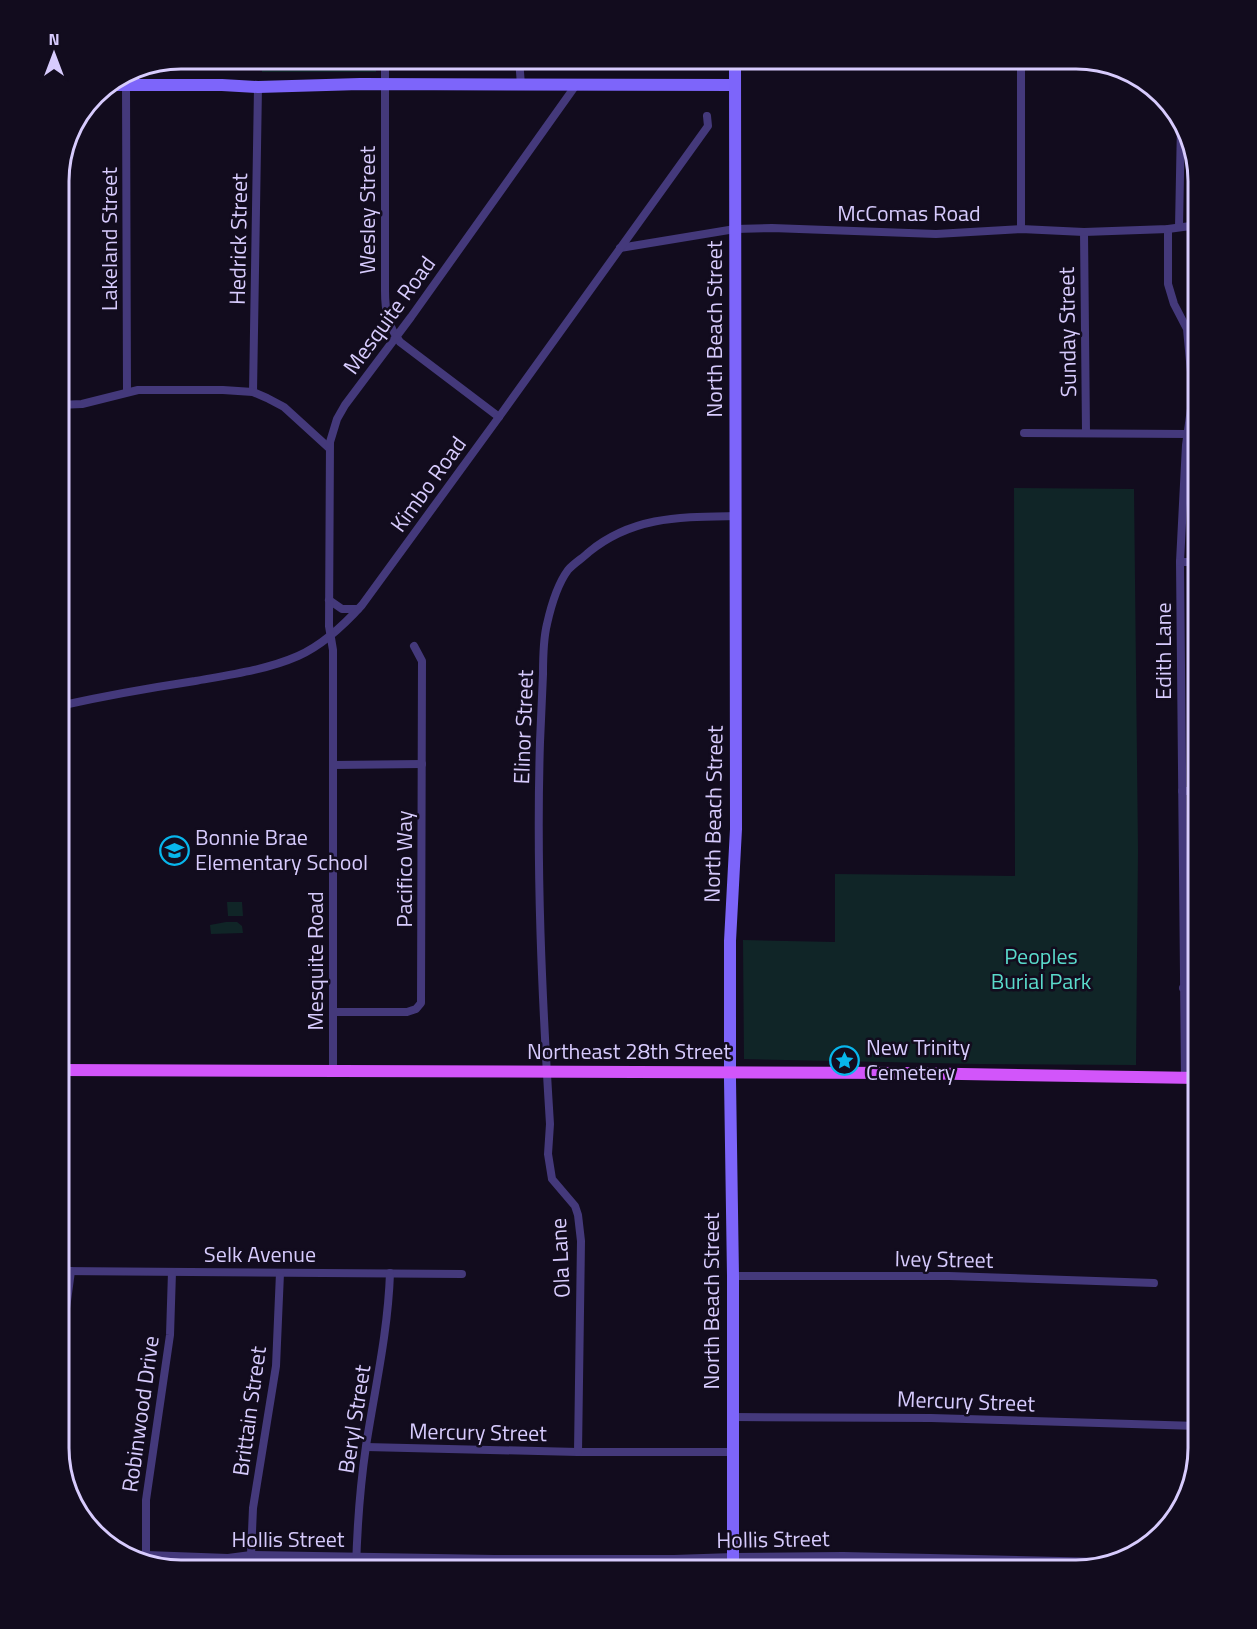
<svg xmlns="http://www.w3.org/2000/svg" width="1257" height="1629" viewBox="0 0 1257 1629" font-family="'Titillium Web',sans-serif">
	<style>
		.green { fill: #102527 }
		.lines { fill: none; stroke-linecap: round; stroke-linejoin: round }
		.street { stroke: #44397b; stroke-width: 8 }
		.secondary { stroke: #7d65fa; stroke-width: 12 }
		.primary { stroke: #d255fa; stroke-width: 12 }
		.labels { text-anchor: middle; stroke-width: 5; stroke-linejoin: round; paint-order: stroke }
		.street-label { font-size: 22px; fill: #d7cbfd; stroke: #120c1e }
		.poi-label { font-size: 22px; fill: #d7cbfd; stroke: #120c1e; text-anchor: start }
		.park-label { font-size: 22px; fill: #5adacb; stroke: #120c1e }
		.rim { fill: none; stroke: #d7cbfd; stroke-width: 3 }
	</style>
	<rect width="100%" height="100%" fill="#120c1e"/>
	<g class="green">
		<rect x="262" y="59" width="114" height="13"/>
		<polygon points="1014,488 1134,489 1138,851 1136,1065 979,1064 744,1059 743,940 835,942 835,874 1015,876"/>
		<polygon points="227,902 242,902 243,916 228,916"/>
		<polygon points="226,922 237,922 242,926 243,933 211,934 210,925"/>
	</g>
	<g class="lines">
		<g class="street">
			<path d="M 385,59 L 385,291 C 385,311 388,326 400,342 L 499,417"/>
			<polyline points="519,59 521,85"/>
			<polyline points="126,85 127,392"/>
			<polyline points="1179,227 1181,123"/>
			<polyline points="1021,229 1021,59"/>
			<polyline points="1168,229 1168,284 1174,304 1187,329 1193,394 1186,445 1180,562 1185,1078"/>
			<polyline points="1084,232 1086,432"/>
			<polyline points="620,248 735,229 772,228 936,234 1021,229 1084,232 1168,229 1198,225"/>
			<polyline points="253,392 258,87"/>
			<polyline points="59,405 82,404 138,390 223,390 253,392 267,398 284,407 329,448"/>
			<polyline points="1024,433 1187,434"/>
			<polyline points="1180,562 1198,562"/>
			<polyline points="329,600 342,609 358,609"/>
			<path d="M 59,706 C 104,696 149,688 195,681 C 229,675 266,670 298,656 C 323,645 344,625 362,605 L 499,417 L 708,126 L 707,116"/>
			<polyline points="333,765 422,764"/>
			<polyline points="1182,791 1198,791"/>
			<polyline points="1183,988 1198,988"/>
			<polyline points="333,1012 407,1012 416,1009 421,1003 422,661 414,646"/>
			<polyline points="333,1071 333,650 329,626 330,442 337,419 345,405 411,317 576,85"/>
			<polyline points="59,1271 462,1274"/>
			<polyline points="733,1276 949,1276 1154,1283"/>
			<polyline points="59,1361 71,1271"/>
			<polyline points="733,1417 931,1418 1198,1426"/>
			<polyline points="366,1447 578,1452 732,1452"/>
			<path d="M 578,1452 L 581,1241 L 578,1215 L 575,1206 L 552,1179 L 548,1154 L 550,1124 C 542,997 536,869 540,742 C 541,720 542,697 543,674 C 543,658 543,640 547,624 C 551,606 557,585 568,570 C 574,563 583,558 589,552 C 633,516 681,517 735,516"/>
			<polyline points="120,1554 228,1558 251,1555 495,1559 674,1559 733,1557 843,1556 1104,1562"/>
			<polyline points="251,1555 253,1508 276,1366 280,1273"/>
			<polyline points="144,1560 146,1556 146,1500 170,1335 172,1272"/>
			<polyline points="228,1570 228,1558"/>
			<path d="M 356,1570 C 357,1529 360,1487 366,1446 C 375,1388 388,1332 390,1273"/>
		</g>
		<g class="secondary">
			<polyline points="106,85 222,85 258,87 360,84 735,85"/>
			<polyline points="733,1570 733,1276 730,1080 730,941 736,829 735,59"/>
		</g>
		<polyline class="primary" points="59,1070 905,1073 1198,1078"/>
	</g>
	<defs>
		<symbol id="school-ring" viewBox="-11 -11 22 22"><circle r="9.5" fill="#120c1e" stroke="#08b6ec" stroke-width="1.5"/><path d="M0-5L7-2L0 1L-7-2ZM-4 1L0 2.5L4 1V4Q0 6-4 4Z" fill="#08b6ec"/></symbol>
		<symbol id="sight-ring" viewBox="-11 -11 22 22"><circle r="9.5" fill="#120c1e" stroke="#08b6ec" stroke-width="1.5"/><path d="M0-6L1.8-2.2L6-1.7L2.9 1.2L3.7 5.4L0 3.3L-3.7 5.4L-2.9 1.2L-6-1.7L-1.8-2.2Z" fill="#08b6ec"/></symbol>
	</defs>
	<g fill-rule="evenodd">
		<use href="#school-ring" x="158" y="834" width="33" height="33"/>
		<use href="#sight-ring" x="828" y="1044" width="33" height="33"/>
	</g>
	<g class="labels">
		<g class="street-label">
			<text transform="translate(367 210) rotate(-90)" y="8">Wesley Street</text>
			<text x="909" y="221">McComas Road</text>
			<text transform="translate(109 239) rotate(-90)" y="8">Lakeland Street</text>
			<text transform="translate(238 239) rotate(-89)" y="8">Hedrick Street</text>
			<text transform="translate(389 315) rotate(-54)" y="8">Mesquite Road</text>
			<text transform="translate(714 329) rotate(-90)" y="8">North Beach Street</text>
			<text transform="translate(1067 332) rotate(-91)" y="8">Sunday Street</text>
			<text transform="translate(428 484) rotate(-54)" y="8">Kimbo Road</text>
			<text transform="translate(1163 651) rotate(-90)" y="8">Edith Lane</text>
			<text transform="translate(523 727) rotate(-88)" y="8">Elinor Street</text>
			<text transform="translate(713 814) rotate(-89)" y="8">North Beach Street</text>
			<text transform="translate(404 869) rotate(-90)" y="8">Pacifico Way</text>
			<text transform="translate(315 961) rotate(-90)" y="8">Mesquite Road</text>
			<text x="629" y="1059">Northeast 28th Street</text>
			<text x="260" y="1262">Selk Avenue</text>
			<text transform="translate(560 1258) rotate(-93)" y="8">Ola Lane</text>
			<text transform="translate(944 1259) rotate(1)" y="8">Ivey Street</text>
			<text transform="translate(711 1301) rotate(-90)" y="8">North Beach Street</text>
			<text transform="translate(966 1401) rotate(2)" y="8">Mercury Street</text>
			<text transform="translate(249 1411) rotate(-82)" y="8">Brittain Street</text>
			<text transform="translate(140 1414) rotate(-82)" y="8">Robinwood Drive</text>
			<text transform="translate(354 1419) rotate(-81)" y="8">Beryl Street</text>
			<text transform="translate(478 1432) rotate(1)" y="8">Mercury Street</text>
			<text x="288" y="1547">Hollis Street</text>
			<text transform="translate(773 1539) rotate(-1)" y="8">Hollis Street</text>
		</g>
		<g class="poi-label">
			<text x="195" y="845">Bonnie Brae<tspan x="195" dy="25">Elementary School</tspan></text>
			<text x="866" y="1055">New Trinity<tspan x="866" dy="25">Cemetery</tspan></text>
		</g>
		<g class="park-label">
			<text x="1041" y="964">Peoples<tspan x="1041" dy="25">Burial Park</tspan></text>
		</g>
	</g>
	<path d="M0 0H1257V1629H0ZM181 69H1076A112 112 0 0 1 1188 181V1448A112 112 0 0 1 1076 1560H181A112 112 0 0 1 69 1448V181A112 112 0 0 1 181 69Z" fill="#120c1e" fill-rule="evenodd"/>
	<path class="rim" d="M181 69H1076A112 112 0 0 1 1188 181V1448A112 112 0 0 1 1076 1560H181A112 112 0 0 1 69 1448V181A112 112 0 0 1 181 69Z"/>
	<g transform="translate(54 54)" stroke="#120c1e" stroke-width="4.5" paint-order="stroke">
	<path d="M0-4.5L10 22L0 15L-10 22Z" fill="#d7cbfd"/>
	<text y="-9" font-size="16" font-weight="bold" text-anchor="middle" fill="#d7cbfd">N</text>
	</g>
</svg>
